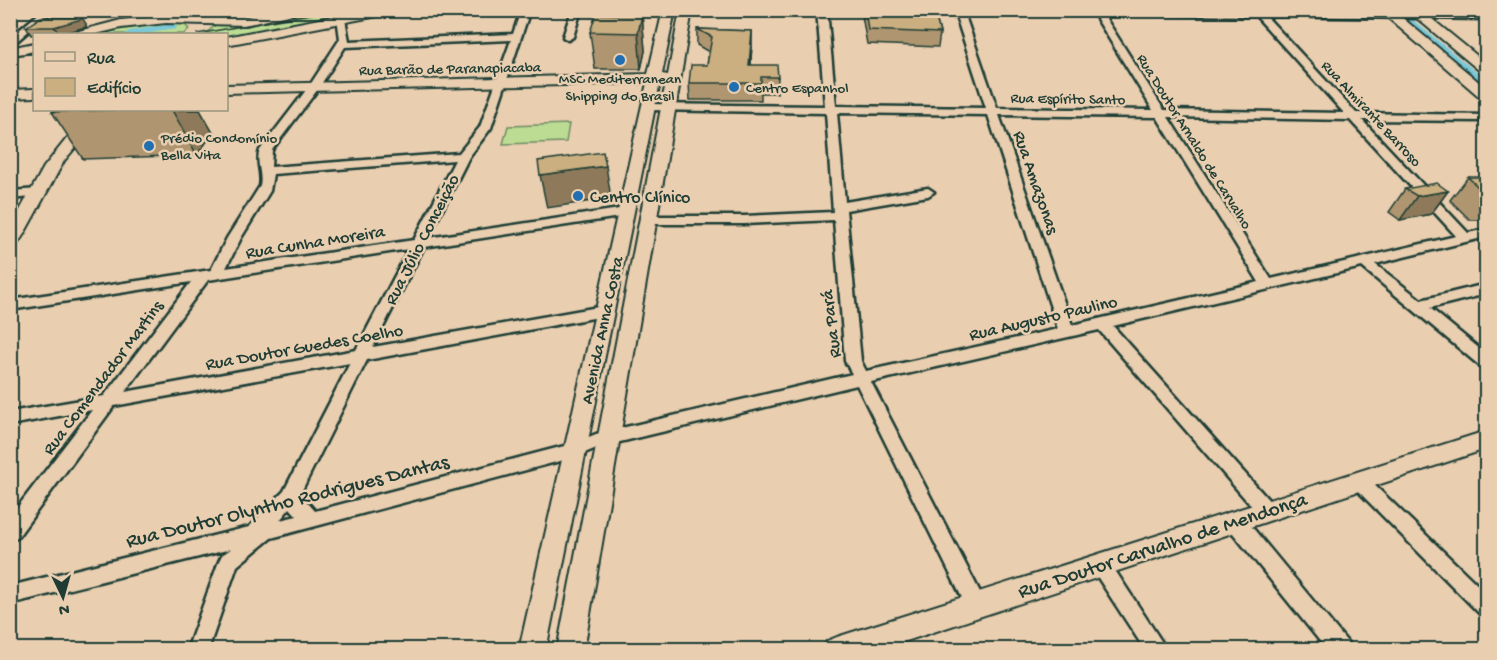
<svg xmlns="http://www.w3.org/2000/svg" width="1497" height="660" viewBox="0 0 1497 660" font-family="'Gochi Hand',sans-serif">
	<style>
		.green { fill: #bcdb93; stroke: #6e8c64; stroke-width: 1.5 }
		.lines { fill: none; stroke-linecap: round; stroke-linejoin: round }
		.canal { fill: #7ac8d8; fill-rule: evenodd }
		.minor-casing { stroke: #1f3d34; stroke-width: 5 }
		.major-casing { stroke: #1f3d34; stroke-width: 4 }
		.minor { fill: #e9ceb0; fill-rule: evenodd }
		.major { fill: #e9ceb0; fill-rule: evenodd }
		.tram { stroke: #1f3d34; stroke-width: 1.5 }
		.wall { fill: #af966f; stroke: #1f3d34; stroke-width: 1.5 }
		.shaded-wall { fill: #8e7a5a; stroke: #1f3d34; stroke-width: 1.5 }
		.building { fill: #cbaf81; stroke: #1f3d34; stroke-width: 1.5 }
		.poi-dot { fill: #1f6fb2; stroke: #e9ceb0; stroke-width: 2 }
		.labels { text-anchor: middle; stroke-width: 5; stroke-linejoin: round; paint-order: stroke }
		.far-street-label { font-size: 15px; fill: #1f3d34; stroke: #e9ceb0 }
		.far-poi-label { font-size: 15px; fill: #1f3d34; stroke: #e9ceb0; text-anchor: start }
		.street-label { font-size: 18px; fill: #1f3d34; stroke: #e9ceb0 }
		.poi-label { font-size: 18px; fill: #1f3d34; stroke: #e9ceb0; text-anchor: start }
		.near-street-label { font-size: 21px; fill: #1f3d34; stroke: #e9ceb0 }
	</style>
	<rect width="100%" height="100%" fill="#e9ceb0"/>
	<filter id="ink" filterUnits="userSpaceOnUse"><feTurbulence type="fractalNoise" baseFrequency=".0167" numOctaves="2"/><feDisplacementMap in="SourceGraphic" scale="12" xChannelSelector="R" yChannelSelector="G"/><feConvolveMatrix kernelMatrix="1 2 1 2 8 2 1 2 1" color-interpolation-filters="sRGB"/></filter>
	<g filter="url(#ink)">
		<g class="green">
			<polygon points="317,11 375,11 227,38 226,34 205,34 219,22 253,22"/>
			<polygon points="159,23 183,23 189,29 184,34 94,34"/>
			<polygon points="569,124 566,142 503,144 508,126"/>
		</g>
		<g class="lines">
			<g class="canal">
				<polygon points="1407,15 1486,80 1486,87 1483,86 1404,20 1403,18"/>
				<polygon points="173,24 177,27 176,29 142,34 125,34 129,31"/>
			</g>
			<defs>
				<g id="minor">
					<polygon points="43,10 53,10 17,41 11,41 11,37"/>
					<path d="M 521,10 L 530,10 L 491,128 L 469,157 L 428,238 L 626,208 L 632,212 L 626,216 L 424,247 L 373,347 L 604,306 L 611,311 L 604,316 L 367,360 L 300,494 L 315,511 L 572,444 L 596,434 L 852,374 L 845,361 L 834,220 L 745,224 L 648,224 L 641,220 L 648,216 L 745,216 L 833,212 L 826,113 L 648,110 L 643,107 L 648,104 L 825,106 L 817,10 L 827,10 L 836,106 L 986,108 L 954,10 L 963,10 L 997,108 L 1153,110 L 1094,14 L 989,13 L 985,10 L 1486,13 L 1486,19 L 1266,16 L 1356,113 L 1486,115 L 1486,121 L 1362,120 L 1468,233 L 1486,229 L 1486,237 L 1375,264 L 1421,300 L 1486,284 L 1486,294 L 1430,308 L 1486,354 L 1486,368 L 1480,366 L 1362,267 L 1113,326 L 1273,505 L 1276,511 L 1273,517 L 1267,519 L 1261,517 L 1099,330 L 871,382 L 983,598 L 986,605 L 983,612 L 976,614 L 969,612 L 857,385 L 599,447 L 575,457 L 271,538 L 237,566 L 208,650 L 187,650 L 219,561 L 222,555 L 231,549 L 10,604 L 10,586 L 249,527 L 284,491 L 350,363 L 114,406 L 17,538 L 10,540 L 10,517 L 92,410 L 10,425 L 10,412 L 104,396 L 191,282 L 10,310 L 10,300 L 211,270 L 227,238 L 260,186 C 263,173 255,162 260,150 L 310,85 L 340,39 L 337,17 L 345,19 L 349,41 L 513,34 ZM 1103,14 L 1256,16 L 1344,113 L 1164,110 ZM 511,40 L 480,127 L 459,153 L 271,167 L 272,150 L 318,89 L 345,47 ZM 837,113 L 988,115 L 1058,329 L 866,371 L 861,361 L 846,210 L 928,196 L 934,192 L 928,188 L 845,202 ZM 999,115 L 1157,117 L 1259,282 L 1072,325 ZM 1168,117 L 1350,120 L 1456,236 L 1271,279 ZM 455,160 L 414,240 L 226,268 L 241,238 L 270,191 L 273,174 ZM 409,249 L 356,350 L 125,392 L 208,280 ZM 290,508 L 297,516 L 280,520 Z"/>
					<polygon points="572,10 581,10 573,37 568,40 563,37"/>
					<polygon points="39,189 43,190 45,193 43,196 10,199 10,191"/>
					<polygon points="1359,474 1365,476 1486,593 1486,615 1479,613 1353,486 1350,481 1353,476"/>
					<polygon points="1235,513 1242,515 1348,643 1351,650 1327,650 1228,527 1226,521 1228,515"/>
					<polygon points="1100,555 1107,558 1167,650 1145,650 1093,570 1090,564 1093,558"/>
				</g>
				<g id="major">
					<polygon points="282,10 310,10 246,25 166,23 121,28 96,34 77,34 79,31 121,20 166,15 246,17"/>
					<polygon points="366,10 394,10 388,14 226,45 226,37"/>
					<polygon points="663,10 675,10 662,74 668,75 680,10 692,10 584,650 557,650 666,82 660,82 546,650 519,650 647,83 226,93 226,85 648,74"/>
					<polygon points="1379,10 1393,10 1486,88 1486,99 1481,98"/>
					<polygon points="1407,10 1421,10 1486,63 1486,73 1481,72"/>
					<polygon points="34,43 34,51 10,56 10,48"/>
					<polygon points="34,89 34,97 10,98 10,90"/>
					<polygon points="100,110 115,110 79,143 64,161 24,234 16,246 10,247 10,228 44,167 68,137"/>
					<polygon points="1486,431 1486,449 879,650 824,650 827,641 837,637"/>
				</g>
			</defs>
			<use href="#minor" class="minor-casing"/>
			<use href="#major" class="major-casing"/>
			<use href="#minor" class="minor"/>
			<use href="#major" class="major"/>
			<g class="tram">
				<polyline points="326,16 355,10"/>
				<polyline points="197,34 333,10"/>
				<polyline points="10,55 34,54"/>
			</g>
		</g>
		<g class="wall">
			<polygon points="861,10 934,10 940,33 938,47 867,44"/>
			<polygon points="642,15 645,51 641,69 595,69 590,32"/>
			<polygon points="86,24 86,27 60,34 31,35 26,27"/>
			<polygon points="697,29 752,31 751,65 778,77 777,93 761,93 761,100 690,100 689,83 707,65 709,52 697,45"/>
			<polygon points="54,110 200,110 213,133 197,155 83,159 52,112"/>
			<polygon points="1468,177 1486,181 1486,218 1484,220 1470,220 1450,200"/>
			<polygon points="1405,189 1448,191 1431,214 1400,220 1389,212"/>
		</g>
		<g class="shaded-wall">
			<polygon points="642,15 645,51 641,69 638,33"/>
			<polygon points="82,17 86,24 86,27 60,34 54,27"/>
			<polygon points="12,22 16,30 10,34 10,23"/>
			<polygon points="752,31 752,47 749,81 749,65"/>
			<polygon points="172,110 200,110 213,133 197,155"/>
			<polygon points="606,166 611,198 547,208 540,175"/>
			<polygon points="1448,191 1431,214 1400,220 1417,196"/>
		</g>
		<g class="building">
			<polygon points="865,10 934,10 940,33 868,30"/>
			<polygon points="596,14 642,15 638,33 590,32"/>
			<polygon points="41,17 82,17 82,19 54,27 26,27"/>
			<polygon points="697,29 752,31 749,65 777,65 778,77 761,77 761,83 689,83 691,65 707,65 712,37"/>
			<polygon points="54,110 114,110 52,112"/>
			<polygon points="603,152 606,166 540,175 538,161"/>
			<polygon points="1468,177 1482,177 1486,181 1486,195"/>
			<polygon points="1437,183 1448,191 1417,196 1405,189"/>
		</g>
	</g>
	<g class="poi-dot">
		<circle cx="620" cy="60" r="6"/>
		<circle cx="734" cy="87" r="6"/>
		<circle cx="149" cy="146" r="6"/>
		<circle cx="578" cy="196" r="6"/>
	</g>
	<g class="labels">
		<g class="far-street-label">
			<text transform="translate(450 68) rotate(-1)" y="5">Rua Barão de Paranapiacaba</text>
			<text transform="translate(1068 98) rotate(1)" y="5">Rua Espírito Santo</text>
			<text transform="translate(1372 113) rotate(47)" y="5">Rua Almirante Barroso</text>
			<text transform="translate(1195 141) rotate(58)" y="5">Rua Doutor Arnaldo de Carvalho</text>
		</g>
		<g class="far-poi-label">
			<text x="620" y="83" text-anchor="middle">MSC Mediterranean<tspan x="620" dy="17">Shipping do Brasil</tspan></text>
			<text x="746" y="92">Centro Espanhol</text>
			<text x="161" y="142">Prédio Condomínio<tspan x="161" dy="17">Bella Vita</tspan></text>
		</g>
		<g class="street-label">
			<text transform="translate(1037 182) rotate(71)" y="6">Rua Amazonas</text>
			<text transform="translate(421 239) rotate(-63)" y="6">Rua Júlio Conceição</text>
			<text transform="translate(315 241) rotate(-9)" y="6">Rua Cunha Moreira</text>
			<text transform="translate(1043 317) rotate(-13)" y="6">Rua Augusto Paulino</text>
			<text transform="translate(830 324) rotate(-97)" y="6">Rua Pará</text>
			<text transform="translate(601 330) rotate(-78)" y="6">Avenida Anna Costa</text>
			<text transform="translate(304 346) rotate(-10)" y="6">Rua Doutor Guedes Coelho</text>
			<text transform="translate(102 377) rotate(-53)" y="6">Rua Comendador Martins</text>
		</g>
		<g class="poi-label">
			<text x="590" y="202">Centro Clínico</text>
		</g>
		<g class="near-street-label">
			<text transform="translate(287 500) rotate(-14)" y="7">Rua Doutor Olyntho Rodrigues Dantas</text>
			<text transform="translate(1162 544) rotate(-18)" y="7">Rua Doutor Carvalho de Mendonça</text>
		</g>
	</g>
	<rect width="1497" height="660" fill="none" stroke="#e9ceb0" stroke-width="36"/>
	<rect x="18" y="18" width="1461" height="624" fill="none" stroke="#1f3d34" stroke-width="2" filter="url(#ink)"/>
	<rect x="33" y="33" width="195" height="78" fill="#e9ceb0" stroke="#98947e" stroke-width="1.5"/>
	<rect x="45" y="52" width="30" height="9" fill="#e9ceb0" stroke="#98947e" stroke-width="1.5"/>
	<text x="87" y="63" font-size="18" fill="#1f3d34">Rua</text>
	<rect x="45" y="78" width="30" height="18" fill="#cbaf81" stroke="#98947e" stroke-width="1.5"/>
	<text x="87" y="93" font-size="18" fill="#1f3d34">Edifício</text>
	<g transform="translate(63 597) rotate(175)" stroke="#e9ceb0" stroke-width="4.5" paint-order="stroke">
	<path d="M0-4.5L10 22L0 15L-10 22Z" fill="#1f3d34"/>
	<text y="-9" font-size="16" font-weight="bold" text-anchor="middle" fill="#1f3d34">N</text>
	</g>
</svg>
